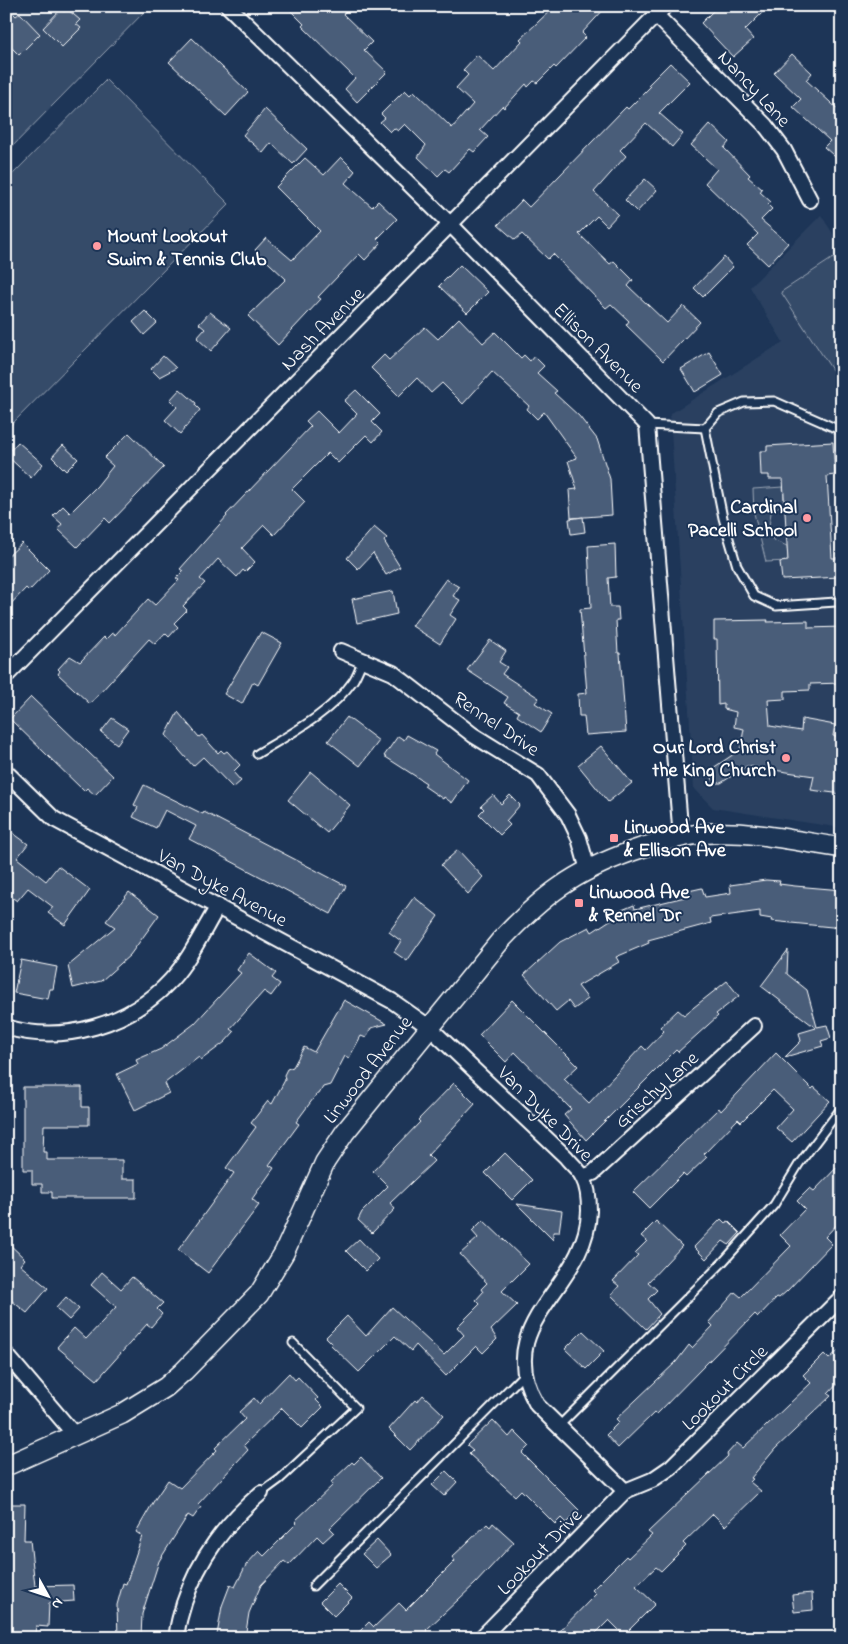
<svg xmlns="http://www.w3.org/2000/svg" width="848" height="1644" viewBox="0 0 848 1644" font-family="'Indie Flower',sans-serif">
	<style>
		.built { fill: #2a4161 }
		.green { fill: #364b69; stroke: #9aa5b4 }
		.building { fill: #4a5d79; stroke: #fff }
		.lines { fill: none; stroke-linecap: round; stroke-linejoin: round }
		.service-casing { stroke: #fff; stroke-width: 11 }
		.minor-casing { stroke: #fff; stroke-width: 18 }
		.secondary-casing { stroke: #fff; stroke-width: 22 }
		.service { stroke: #1d3557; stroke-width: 7 }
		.minor { stroke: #1d3557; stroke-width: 14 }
		.secondary { stroke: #1d3557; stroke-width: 19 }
		.poi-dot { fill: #ff9aa2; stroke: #1d3557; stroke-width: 2 }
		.labels { text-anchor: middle; stroke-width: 4; stroke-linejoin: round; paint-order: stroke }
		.street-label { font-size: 20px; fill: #fff; stroke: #1d3557 }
		.poi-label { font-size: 20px; font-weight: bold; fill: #fff; stroke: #1d3557; text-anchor: start }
	</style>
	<rect width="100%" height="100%" fill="#1d3557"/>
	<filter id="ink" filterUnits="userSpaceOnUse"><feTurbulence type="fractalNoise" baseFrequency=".02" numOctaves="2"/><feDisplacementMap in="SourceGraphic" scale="10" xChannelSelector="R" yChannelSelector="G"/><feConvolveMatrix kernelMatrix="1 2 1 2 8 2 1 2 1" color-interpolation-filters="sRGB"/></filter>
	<g filter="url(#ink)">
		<polygon class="built" points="821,215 842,248 842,828 713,808 694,788 670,414 783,342 750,287"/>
		<g class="green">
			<polygon points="6,6 150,6 6,153"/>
			<polygon points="106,80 229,204 6,430 6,181"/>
			<polygon points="833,258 842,271 842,385 781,292"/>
			<polygon points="783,487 784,502 771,513 769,526 773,540 787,546 788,561 766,562 754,513 753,489"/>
		</g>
		<g class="building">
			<polygon points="6,6 16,16 20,13 40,34 19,55 6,42"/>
			<polygon points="286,6 350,6 343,14 372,42 364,50 387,72 357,102 345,89 355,78 302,26 304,24"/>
			<polygon points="555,6 607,6 582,33 586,37 556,68 554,66 537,83 534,81 528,87 526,84 504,108 502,106 480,130 488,137 474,152 470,149 449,172 445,169 438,176 418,157 426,145 405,124 398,131 394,128 390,132 380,122 385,118 381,114 405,90 410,95 414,91 452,128 473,104 456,88 468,75 463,70 477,55 494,71 522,41 520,39"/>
			<polygon points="718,6 769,6 745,30 753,39 733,57 701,23"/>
			<polygon points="61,9 64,12 67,9 80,20 76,24 81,28 62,47 43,28"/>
			<polygon points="192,38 248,92 226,116 169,62"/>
			<polygon points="792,54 812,73 806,80 842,113 842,163 824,147 830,141 793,107 801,99 774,73"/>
			<polygon points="670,63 690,82 659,113 683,134 672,147 646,123 620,150 626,156 594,192 618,214 607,226 597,216 579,234 610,264 614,261 633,280 628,286 667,323 683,306 700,322 663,361 626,325 629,321 611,304 606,308 553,254 548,259 522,234 515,240 498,225 522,200 529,207 622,111 626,107 628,109 650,87 648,85"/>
			<polygon points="265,109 307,149 293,164 271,143 263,153 243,135"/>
			<polygon points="710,124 729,142 724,148 750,175 748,177 762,189 760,192 771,202 768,205 772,209 761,220 788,243 768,265 747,245 758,234 705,183 717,169 691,145"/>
			<polygon points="341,157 355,171 345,183 372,207 378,201 397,219 377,239 381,243 365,260 359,254 318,297 321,299 278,345 248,316 286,279 255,250 266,238 292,260 320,231 276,187 305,158 324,175"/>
			<polygon points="645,179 657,190 637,212 625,200"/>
			<polygon points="724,257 733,267 703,297 694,288"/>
			<polygon points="460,265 488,292 467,313 439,286"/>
			<polygon points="145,311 157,323 144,335 133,322"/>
			<polygon points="210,312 231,328 211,351 197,338 205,329 199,324"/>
			<polygon points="459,318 483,343 495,332 521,358 524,355 530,361 534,356 544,366 537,373 557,391 554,393 579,416 597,439 610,479 612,515 571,518 569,490 577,489 568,461 577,458 544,412 537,419 527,409 529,406 492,372 463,404 442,383 431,393 417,378 399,396 371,368 384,355 389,360 425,327 438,339"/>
			<polygon points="709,352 723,375 695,392 681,369"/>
			<polygon points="163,356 176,368 159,377 151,369"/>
			<polygon points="180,389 196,403 195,405 200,410 180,434 165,420 177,407 170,400"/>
			<polygon points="356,390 380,414 372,422 382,432 373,442 366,435 338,463 328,453 292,489 305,502 274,535 264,525 242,548 255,562 245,572 243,570 237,577 218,559 200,579 205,583 183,606 187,610 174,623 178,627 169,637 165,633 155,644 149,639 90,704 58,674 60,671 58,669 70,656 80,662 104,637 106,639 112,633 115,635 148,599 155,605 179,580 176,578 183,571 180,569 227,516 226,515 311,426 306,421 317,411 339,433 357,414 344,401"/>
			<polygon points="129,433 164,467 110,523 105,518 77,547 58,529 62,524 53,516 63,506 70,513 97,486 113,466 104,458"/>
			<polygon points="18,442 43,464 31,478 6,455"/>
			<polygon points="833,442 835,475 827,476 832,558 838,558 840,577 782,580 780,562 788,561 783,479 769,479 769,475 761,475 760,451 767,451 767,446"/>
			<polygon points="63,445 78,459 66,471 52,457"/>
			<polygon points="583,517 585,532 571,534 569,519"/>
			<polygon points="374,527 387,538 384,541 400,567 386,575 373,553 358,569 347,558"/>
			<polygon points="22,543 49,570 29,591 26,588 6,609 6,558"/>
			<polygon points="615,544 616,577 608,578 610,607 618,607 619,620 616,620 618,653 620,653 626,732 586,735 584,716 579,716 578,694 587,693 580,609 591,608 588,546"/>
			<polygon points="446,579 459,587 453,596 460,600 450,615 456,619 440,644 412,626"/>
			<polygon points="393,591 397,614 357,623 352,599"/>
			<polygon points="768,620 767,622 808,621 808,628 842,627 842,683 810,684 810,690 785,691 785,699 768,700 770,726 801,731 802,719 835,725 833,736 840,737 842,742 842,794 811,790 814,776 747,766 721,783 715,783 711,776 713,768 740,750 744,729 734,727 736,712 724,709 724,704 718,705 717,639 714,639 714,621"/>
			<polygon points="261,632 282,643 258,685 253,682 242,704 224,694"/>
			<polygon points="490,640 506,651 499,662 507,667 502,674 539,698 535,703 552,714 541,732 517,716 519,712 504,703 508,697 467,670"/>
			<polygon points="31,697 113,776 95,795 87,788 84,791 10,719"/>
			<polygon points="178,712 199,737 202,735 218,753 221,750 224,753 227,751 240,765 233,772 241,781 233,788 203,757 193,766 166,735"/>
			<polygon points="347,717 379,741 360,766 328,741"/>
			<polygon points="112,718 128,729 117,744 101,732"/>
			<polygon points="407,735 436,751 434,754 468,780 452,803 444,797 443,799 424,786 426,783 384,756 398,736 404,740"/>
			<polygon points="601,746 632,783 608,802 578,765"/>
			<polygon points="311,772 350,805 327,833 288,800"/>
			<polygon points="144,785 203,814 204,812 346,886 331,914 189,839 196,826 165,810 156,828 133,817 138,807 134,805"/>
			<polygon points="493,795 501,804 510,795 520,805 506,821 510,825 500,835 479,814 484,809 481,806"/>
			<polygon points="6,828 28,844 17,858 46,881 58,866 90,890 65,925 48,913 53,907 28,888 17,901 6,893"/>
			<polygon points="458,850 483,877 468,894 441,865"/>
			<polygon points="766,880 780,881 779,884 795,886 842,890 842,928 771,921 772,919 760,917 760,911 710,918 711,923 648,940 649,943 616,957 619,962 578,986 588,999 574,1009 568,1001 556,1011 524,975 560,942 589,927 592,932 618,915 617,912 634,905 635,909 685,897 684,892 702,888 705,897 731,893 730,885"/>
			<polygon points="129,892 159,915 130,955 101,981 73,988 68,966 115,927 106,921"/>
			<polygon points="414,897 438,916 407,961 394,952 401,941 389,932"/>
			<polygon points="788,950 787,974 807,990 817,1027 827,1025 831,1038 821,1041 823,1046 785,1057 801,1041 799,1033 816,1028 761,986"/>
			<polygon points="249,953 276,973 272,978 280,984 271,996 264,991 230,1029 234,1032 225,1042 201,1060 199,1057 165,1083 169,1093 135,1110 117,1074 138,1064 136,1060 161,1049 194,1024 241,973 237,970"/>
			<polygon points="21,960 57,967 53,989 50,989 48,999 14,993"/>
			<polygon points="727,981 739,996 716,1014 718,1016 678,1052 676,1050 586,1140 564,1115 571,1109 515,1052 506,1062 479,1035 512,1000 578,1066 564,1079 589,1103 642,1046 646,1050 664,1031 660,1027 678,1010 684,1015"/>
			<polygon points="344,1000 387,1024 371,1028 366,1038 361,1036 349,1058 345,1056 330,1085 323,1087 319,1094 316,1095 296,1122 299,1124 269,1165 274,1168 252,1199 259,1205 208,1273 178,1250 234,1173 226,1168 256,1127 251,1123 268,1101 272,1104 285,1080 284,1075 287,1069 293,1067 304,1047 314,1052"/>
			<polygon points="776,1053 812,1089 814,1087 830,1101 792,1142 776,1128 793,1109 773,1090 741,1122 738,1119 704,1154 707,1157 686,1177 683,1174 649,1208 633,1192 719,1108 721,1111"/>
			<polygon points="454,1083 475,1104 428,1155 434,1161 390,1203 395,1209 372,1233 358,1220 362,1212 388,1186 373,1171 420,1122 418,1120"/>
			<polygon points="23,1087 82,1087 82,1107 89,1107 89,1125 44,1125 43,1152 47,1152 47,1160 122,1160 122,1179 136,1179 136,1198 52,1198 52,1192 42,1192 42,1184 32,1184 32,1170 23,1170"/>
			<polygon points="505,1153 532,1180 512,1200 485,1173"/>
			<polygon points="842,1162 842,1219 825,1237 832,1244 787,1291 779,1298 777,1297 758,1317 755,1314 656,1415 654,1413 618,1448 606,1435 619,1422 616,1419 676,1362 689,1345 692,1348 713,1326 709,1322 735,1292 741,1297 791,1246 780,1235 805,1209 797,1201 810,1188 814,1191"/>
			<polygon points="517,1204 562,1211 559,1232 553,1232 553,1240"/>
			<polygon points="721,1219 725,1223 728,1221 740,1233 729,1245 723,1241 706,1259 694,1247"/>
			<polygon points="483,1220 529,1264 502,1291 517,1305 491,1330 497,1339 483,1353 476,1346 446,1376 416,1345 411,1351 395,1336 359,1372 331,1345 332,1343 326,1337 347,1316 366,1336 392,1307 444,1355 464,1335 457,1327 480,1304 476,1300 483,1292 481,1289 487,1283 460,1254 478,1238 472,1231"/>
			<polygon points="656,1221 682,1246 648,1282 657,1290 648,1299 660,1314 646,1329 611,1295 619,1286 613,1281 638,1255 635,1253 647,1241 641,1236"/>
			<polygon points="359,1239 378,1259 366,1271 346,1251"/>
			<polygon points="6,1241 25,1259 20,1265 48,1288 27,1313 6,1296"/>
			<polygon points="102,1272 121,1289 132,1277 163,1303 157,1309 162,1314 151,1327 147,1324 97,1380 57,1347 74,1328 86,1339 116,1307 91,1285"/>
			<polygon points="66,1297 79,1309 69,1320 56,1308"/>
			<polygon points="583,1331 604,1351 586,1369 565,1349"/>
			<polygon points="842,1347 842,1379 828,1394 831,1396 775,1449 751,1478 753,1479 750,1482 761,1491 725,1526 713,1514 683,1543 686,1546 661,1571 656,1567 636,1586 655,1604 624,1635 609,1620 594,1635 591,1631 585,1638 553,1638 593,1597 596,1594 592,1590 626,1556 628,1558 652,1535 648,1532 728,1456 727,1454 737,1443 743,1448 811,1383 803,1375 824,1354 829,1359"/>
			<polygon points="289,1373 295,1380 298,1377 318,1398 316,1400 323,1407 302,1428 282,1408 244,1445 248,1450 198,1504 201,1507 193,1518 188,1515 159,1561 142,1614 141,1638 118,1638 117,1605 123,1583 126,1584 142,1536 136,1532 155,1499 168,1480 180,1488 217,1450 215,1448 245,1419 239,1412 254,1398 259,1404"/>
			<polygon points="423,1395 444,1415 410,1450 389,1429 415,1400 417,1402"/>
			<polygon points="493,1420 509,1437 514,1431 529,1446 522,1453 579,1510 566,1523 561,1518 555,1524 521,1490 515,1496 469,1454 473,1450 467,1445"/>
			<polygon points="361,1457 381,1478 330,1528 334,1532 323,1542 317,1536 289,1565 284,1561 261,1585 249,1613 245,1638 217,1635 222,1606 230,1585 235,1587 246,1565 259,1551 264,1556 297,1523 295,1521 333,1485 331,1482 352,1462 354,1464"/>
			<polygon points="446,1471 457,1482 444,1496 432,1485"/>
			<polygon points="6,1504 25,1504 24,1540 30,1540 35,1586 73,1585 74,1601 49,1603 48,1627 36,1626 35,1634 6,1633"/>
			<polygon points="493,1523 514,1542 475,1584 426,1630 427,1631 421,1638 353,1638 369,1622 374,1627 399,1603 406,1610 455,1561 452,1557 487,1524 490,1527"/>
			<polygon points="377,1540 391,1555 376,1568 362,1554"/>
			<polygon points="338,1584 352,1598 334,1616 320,1602"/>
			<polygon points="812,1593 813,1610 794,1612 792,1595"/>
		</g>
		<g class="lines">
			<defs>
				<g id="service">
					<polyline points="647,425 705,428"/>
					<polyline points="842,431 774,401 744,402 718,413 705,428 723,518 737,566 754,596 776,606 836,602 842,598"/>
					<path d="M 257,754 C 290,734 331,713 353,681 C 357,675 360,666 363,660"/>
					<polyline points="559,1426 722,1263 774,1205 799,1164 839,1111"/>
					<polyline points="261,1493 280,1479 356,1408 293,1343"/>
					<polyline points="313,1586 524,1374"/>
				</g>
				<g id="minor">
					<polyline points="228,6 451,225 647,425 681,838"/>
					<polyline points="656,15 765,125 784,150 810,200"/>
					<polyline points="341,651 393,673 473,735 538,775 568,815 579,838 588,870"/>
					<polyline points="6,676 665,6"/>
					<path d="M 6,772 L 54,819 L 392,1001 L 429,1027 L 566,1157 C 571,1164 580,1170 583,1178 C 588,1187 589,1201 589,1211 C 587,1289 489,1321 537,1405 L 625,1491"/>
					<path d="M 6,1027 C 63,1045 131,1024 171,980 C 190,959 203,931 218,906"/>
					<polyline points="583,1177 593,1173 754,1026"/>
					<polyline points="6,1354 74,1434"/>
					<polyline points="625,1491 652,1480 671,1467 842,1297"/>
					<path d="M 177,1638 C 176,1626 181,1615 184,1603 C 199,1558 225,1524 261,1493"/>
					<polyline points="481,1638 625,1491"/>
				</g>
				<path id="secondary" d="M 6,1466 L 122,1414 L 166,1387 L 184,1371 L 259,1294 L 284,1253 L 325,1162 L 345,1132 L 501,940 C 519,921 538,902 560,887 C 598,860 667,835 713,833 C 756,831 800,842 842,848"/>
			</defs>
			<use href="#service" class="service-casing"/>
			<use href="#minor" class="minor-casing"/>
			<use href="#secondary" class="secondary-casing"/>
			<use href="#service" class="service"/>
			<use href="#minor" class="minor"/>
			<use href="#secondary" class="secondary"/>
		</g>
	</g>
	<g class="poi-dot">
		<circle cx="97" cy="246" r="5"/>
		<circle cx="807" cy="518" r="5"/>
		<circle cx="786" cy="758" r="5"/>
		<rect x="609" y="833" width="10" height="10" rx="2.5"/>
		<rect x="574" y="898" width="10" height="10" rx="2.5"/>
	</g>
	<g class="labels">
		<g class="street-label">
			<text transform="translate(755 88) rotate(47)" y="7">Nancy Lane</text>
			<text transform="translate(322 328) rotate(-45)" y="7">Nash Avenue</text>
			<text transform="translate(599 347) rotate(45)" y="7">Ellison Avenue</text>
			<text transform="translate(497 723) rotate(34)" y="7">Rennel Drive</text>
			<text transform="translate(223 887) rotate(28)" y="7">Van Dyke Avenue</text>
			<text transform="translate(367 1069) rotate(-52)" y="7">Linwood Avenue</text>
			<text transform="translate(656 1089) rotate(-42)" y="7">Grischy Lane</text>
			<text transform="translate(546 1113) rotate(45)" y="7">Van Dyke Drive</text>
			<text transform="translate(724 1387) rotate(-45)" y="7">Lookout Circle</text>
			<text transform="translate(539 1551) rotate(-46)" y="7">Lookout Drive</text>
		</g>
		<g class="poi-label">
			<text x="107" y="242">Mount Lookout<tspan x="107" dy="23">Swim &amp; Tennis Club</tspan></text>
			<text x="797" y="513" text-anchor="end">Cardinal<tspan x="797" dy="23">Pacelli School</tspan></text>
			<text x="776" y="753" text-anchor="end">Our Lord Christ<tspan x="776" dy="23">the King Church</tspan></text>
			<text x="624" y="833">Linwood Ave<tspan x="624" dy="23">&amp; Ellison Ave</tspan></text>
			<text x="589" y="898">Linwood Ave<tspan x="589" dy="23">&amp; Rennel Dr</tspan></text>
		</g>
	</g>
	<rect width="848" height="1644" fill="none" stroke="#1d3557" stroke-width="25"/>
	<rect x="12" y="12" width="823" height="1619" fill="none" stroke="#fff" stroke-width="2" filter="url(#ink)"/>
	<g transform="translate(48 1596) rotate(130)" stroke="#1d3557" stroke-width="4" paint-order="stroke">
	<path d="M0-4L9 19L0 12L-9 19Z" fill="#ffffff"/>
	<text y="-8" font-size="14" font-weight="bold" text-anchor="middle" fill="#ffffff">N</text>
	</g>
</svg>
